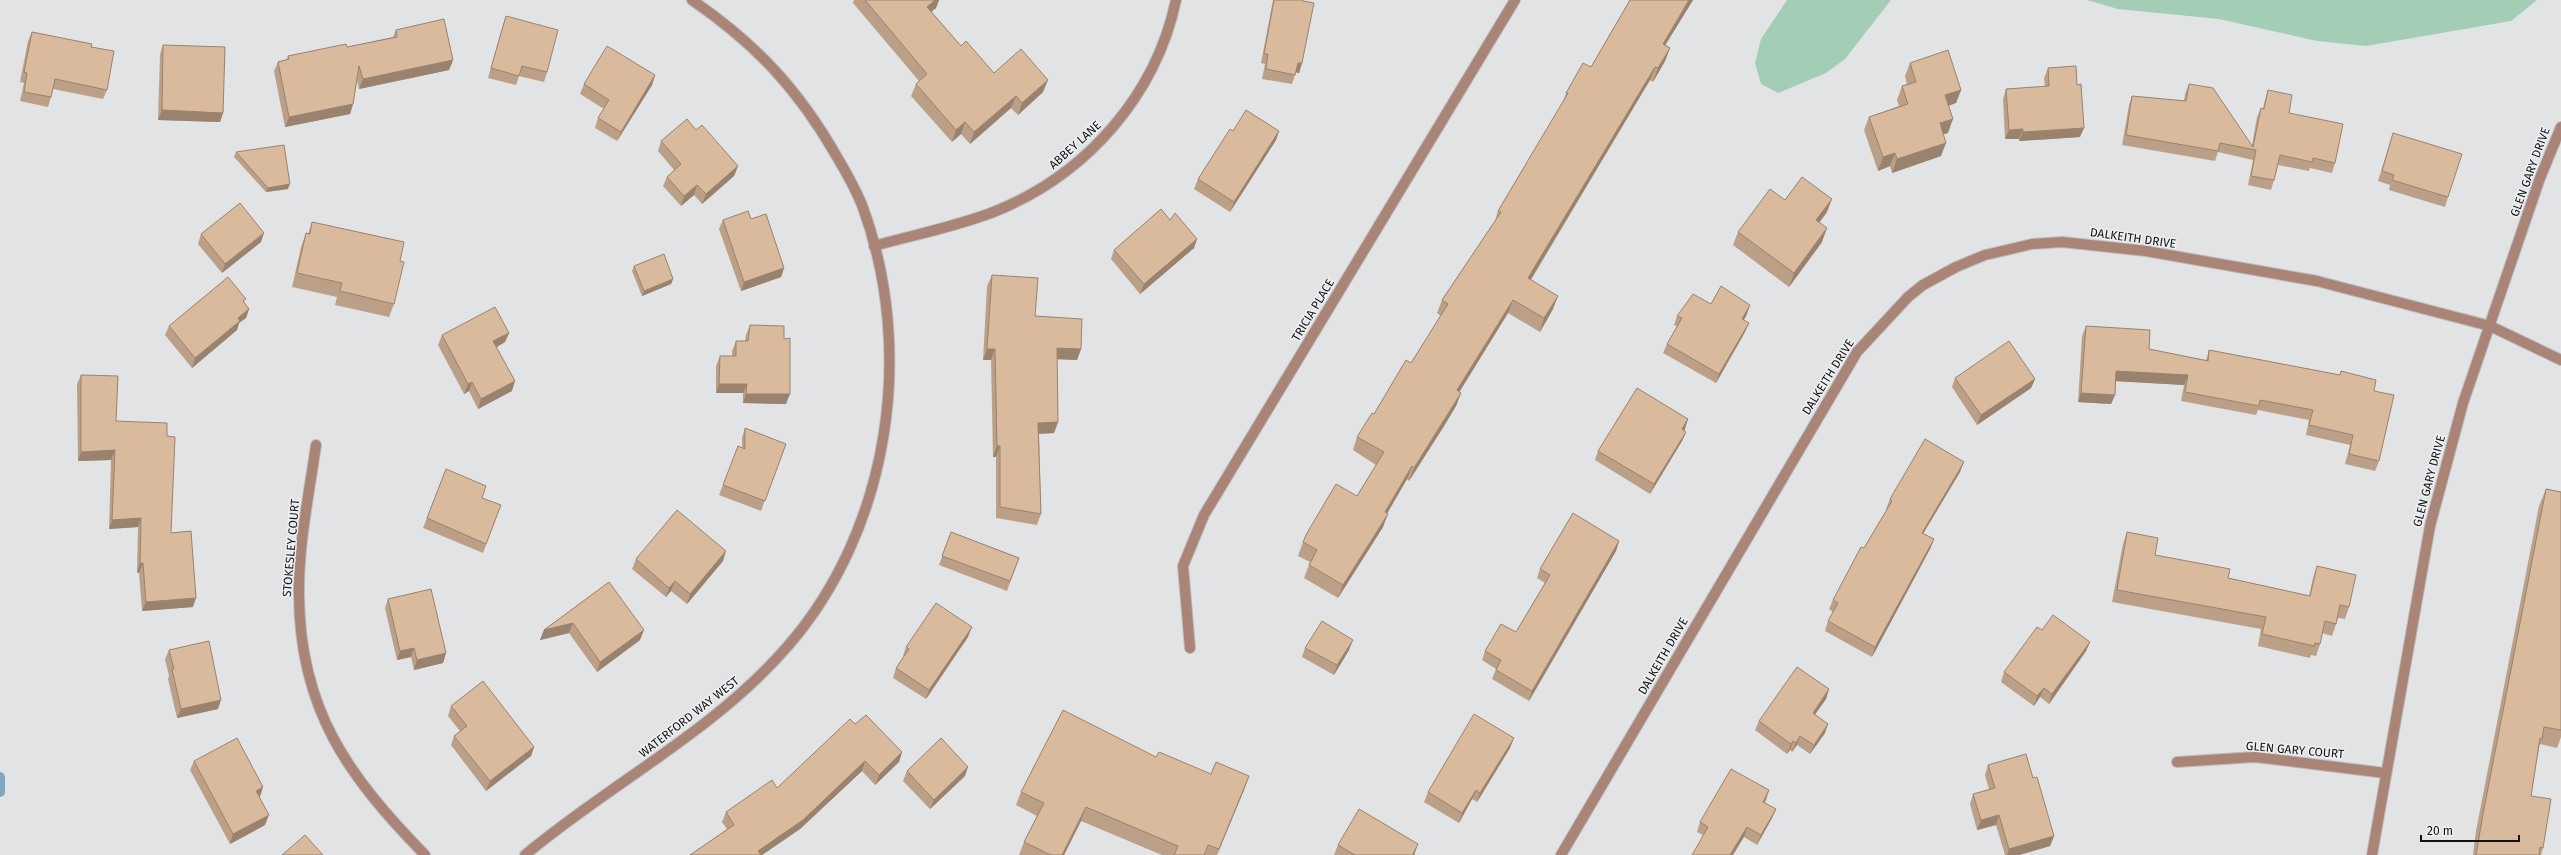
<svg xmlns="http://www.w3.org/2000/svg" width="2561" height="855" viewBox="0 0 2561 855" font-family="'Fira Sans',sans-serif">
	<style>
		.green { fill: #a4cdb5 }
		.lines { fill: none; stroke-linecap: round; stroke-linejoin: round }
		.stream { stroke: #84a7c1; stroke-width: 10 }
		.minor-casing { stroke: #bdbdbf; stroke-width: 12 }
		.minor { stroke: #aa8477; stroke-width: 10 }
		.wall { fill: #bba087 }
		.shaded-wall { fill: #99826e }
		.building { fill: #daba9d; stroke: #99826e }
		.labels { text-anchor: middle; stroke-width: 3; stroke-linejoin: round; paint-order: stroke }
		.street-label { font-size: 12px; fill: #121213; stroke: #eff0f3 }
	</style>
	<rect width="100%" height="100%" fill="#e2e3e5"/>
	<g class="green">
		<polygon points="1787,0 1891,0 1845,59 1826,73 1778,93 1761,84 1755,63 1761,39"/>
		<polygon points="2087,0 2537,0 2511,21 2366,46 2317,41 2219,19 2118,9"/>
	</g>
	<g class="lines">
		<polyline class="stream" points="0,777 0,792"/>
		<defs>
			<g id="minor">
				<path d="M 874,246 C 913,235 959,226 996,211 C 1087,174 1156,95 1176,0"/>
				<path d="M 316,445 C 309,495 298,546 299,596 C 300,710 348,776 425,855"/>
				<polyline points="1190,648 1183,566 1204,515 1515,0"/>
				<polyline points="2177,762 2255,757 2385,773"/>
				<path d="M 525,855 C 611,783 713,732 787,647 C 890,529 916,351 862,205 C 855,188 846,172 837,157 C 799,90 756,44 692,0"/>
				<polyline points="1561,855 1857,352 1908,297 1923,285 1956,267 1985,255 2032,244 2062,242 2146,251 2317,281 2490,326 2561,360"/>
				<polyline points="2372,855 2430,526 2463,403 2540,178 2561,127"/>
			</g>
		</defs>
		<use href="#minor" class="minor-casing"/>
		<use href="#minor" class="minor"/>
	</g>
	<g class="wall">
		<polygon points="854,0 939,0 936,8 931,11 961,46 994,73 1043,92 1018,115 1011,108 970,144 961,134 952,142 911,96 916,84 919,81 853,3"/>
		<polygon points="1273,0 1303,0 1302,63 1299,73 1296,72 1292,84 1262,79 1265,64 1261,63"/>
		<polygon points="1630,0 1693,0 1665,45 1670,48 1665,61 1653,82 1650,80 1531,280 1553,309 1540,332 1508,313 1459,392 1461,393 1456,406 1444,426 1409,481 1407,479 1387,513 1383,527 1338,598 1304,578 1310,562 1298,556 1303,542 1357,496 1376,465 1353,450 1357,437 1411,363 1441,316 1437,313 1442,300 1495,221 1498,211 1563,102 1566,93 1591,67"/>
		<polygon points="506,16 547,72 544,82 519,76 516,85 488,78 503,25"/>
		<polygon points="396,30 453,60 449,70 359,89 357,80 353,104 350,114 285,127 274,71 278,62 287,59 288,56 347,47 393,37"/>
		<polygon points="32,32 91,47 107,90 103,99 53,89 51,97 48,107 20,101 24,83 20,82 28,41"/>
		<polygon points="163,45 223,113 220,122 158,120 160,54"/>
		<polygon points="1910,63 1961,90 1956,103 1949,106 1948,133 1943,134 1941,156 1892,173 1890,166 1878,171 1864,130 1869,117 1899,106 1897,100 1902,86 1907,84 1905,76"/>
		<polygon points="2048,68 2080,137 2019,141 2019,139 2005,139 2003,99 2006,89 2045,87 2044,78"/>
		<polygon points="655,75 652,85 617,141 595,128 598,118 604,109 580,94 584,84"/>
		<polygon points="2189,84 2252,145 2257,117 2261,108 2263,108 2265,100 2268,90 2335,163 2332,173 2310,168 2309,171 2278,165 2274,180 2271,190 2248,185 2253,160 2218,152 2215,161 2122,145 2129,105 2132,96 2184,101 2185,94"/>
		<polygon points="696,130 738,166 734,176 702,204 694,195 681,206 663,186 667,177 674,170 658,151 661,141"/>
		<polygon points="1233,131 1279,131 1276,140 1230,212 1194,189 1198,179"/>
		<polygon points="2393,133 2448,197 2445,207 2389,190 2390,185 2378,181"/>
		<polygon points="236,152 288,189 266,192 234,157"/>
		<polygon points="1785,200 1827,212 1819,222 1822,242 1789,287 1733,245 1738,232"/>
		<polygon points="751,219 784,268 781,277 741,291 719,229 723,220"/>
		<polygon points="1170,220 1197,239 1194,248 1140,294 1111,259 1114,250"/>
		<polygon points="312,222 400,261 394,304 389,317 335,305 337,297 292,287 301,247 306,233 308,234"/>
		<polygon points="201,234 261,242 222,273 198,244"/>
		<polygon points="634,266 673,279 671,284 642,296 632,271"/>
		<polygon points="992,275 1035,316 1081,349 1077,360 1057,359 1058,422 1054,433 1039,434 1041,514 1037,525 996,518 996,457 993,457 991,360 983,360 987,286"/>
		<polygon points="244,302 249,309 246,318 239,323 237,330 192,368 165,335 169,326"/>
		<polygon points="1711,304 1747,314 1744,320 1749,323 1745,332 1716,383 1663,353 1667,344 1677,326 1674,325 1677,316"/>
		<polygon points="750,325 784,339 786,404 743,403 743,393 716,393 716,366 720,356 732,356 732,351 736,341 745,341 746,335"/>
		<polygon points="2086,326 2149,349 2206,360 2209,350 2340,375 2341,371 2374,391 2379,461 2375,471 2345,464 2350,445 2306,435 2309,420 2258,410 2256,415 2181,401 2184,385 2116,381 2115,395 2111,404 2078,402 2082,336"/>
		<polygon points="509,333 505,342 497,347 512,391 478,409 469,391 464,394 438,345 442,335"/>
		<polygon points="81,375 116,421 167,436 171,533 193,607 142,611 139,573 137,572 138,527 109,529 111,460 78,461 77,384"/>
		<polygon points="1955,378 2035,379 2031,388 1977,425 1952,387"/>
		<polygon points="1688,419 1684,430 1686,432 1682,441 1650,494 1595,460 1598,451"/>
		<polygon points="745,428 786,444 761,511 719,495 738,446 742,448 742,438"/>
		<polygon points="446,469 482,498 501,505 483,553 423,528"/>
		<polygon points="1960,472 1923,534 1934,539 1930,549 1872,657 1825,631 1828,621 1833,612 1829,609 1833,600 1887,509 1886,509 1890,499"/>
		<polygon points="2546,489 2561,492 2561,737 2557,748 2540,744 2539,748 2531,796 2543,848 2541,855 2473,855 2476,831 2539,506"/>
		<polygon points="951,532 1019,558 1007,591 939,565"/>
		<polygon points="2127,532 2155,555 2228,578 2309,596 2313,578 2317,566 2349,607 2345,619 2338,618 2332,636 2322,633 2320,644 2316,656 2311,655 2310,658 2258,646 2261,629 2112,602 2123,544"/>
		<polygon points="1619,541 1616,551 1529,701 1492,679 1496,669 1482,660 1485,651 1516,632 1545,583 1537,578 1540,569"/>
		<polygon points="636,559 723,561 687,604 671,591 666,597 632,569"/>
		<polygon points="609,582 640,640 597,672 569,633 540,640 544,630"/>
		<polygon points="388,599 446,653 443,663 414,670 411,657 397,660 385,608"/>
		<polygon points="2042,630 2090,642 2086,651 2049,704 2040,697 2034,706 2001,682 2004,672"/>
		<polygon points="968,637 926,699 893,678 896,668 904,657 903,656 906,647"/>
		<polygon points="1305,648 1349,650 1334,675 1302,657"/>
		<polygon points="169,650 218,709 177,718 168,679 169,676 165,659"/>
		<polygon points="1829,689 1826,699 1815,714 1825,733 1810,754 1797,745 1792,752 1790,750 1787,754 1755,730 1759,721"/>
		<polygon points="451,706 534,747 531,756 486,791 451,745 454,736 460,731 448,716"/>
		<polygon points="855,724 902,752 899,762 875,785 862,771 800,829 762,855 690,855 727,829 722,822 726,812 777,788"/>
		<polygon points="1510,748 1477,802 1472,799 1459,823 1424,802 1428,792"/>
		<polygon points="1156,757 1211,774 1249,776 1244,790 1217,855 1162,855 1081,821 1064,855 1019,855 1024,842 1037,816 1016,805 1021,792"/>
		<polygon points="194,761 260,797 265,825 230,844 190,770"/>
		<polygon points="1988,765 2033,778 2054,836 2050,846 2019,855 2005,855 1996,825 1977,830 1970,804 1973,794 1989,789 1985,775"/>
		<polygon points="907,771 965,776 930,809 903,781"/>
		<polygon points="1766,800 1764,802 1776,809 1772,818 1757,845 1744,837 1703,835 1697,832 1700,822"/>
		<polygon points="1418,844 1414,855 1415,855 1334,855 1338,845"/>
	</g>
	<g class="shaded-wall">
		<polygon points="935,0 939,0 936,8 923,19 927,7"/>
		<polygon points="1689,0 1693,0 1658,57 1663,44"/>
		<polygon points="1670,48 1665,61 1653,82 1658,68"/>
		<polygon points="453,60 449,70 359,89 363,79"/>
		<polygon points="1298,63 1302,63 1299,73 1294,72"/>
		<polygon points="1655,67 1650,80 1523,292 1528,278"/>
		<polygon points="655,75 652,85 617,141 621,132"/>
		<polygon points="1048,80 1043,92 1018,115 1022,103"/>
		<polygon points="1961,90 1956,103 1940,108 1945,95"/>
		<polygon points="1016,96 1011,108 970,144 974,132"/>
		<polygon points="353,104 350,114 285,127 289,117"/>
		<polygon points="162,110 223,113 220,122 158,120"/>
		<polygon points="1953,119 1948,133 1935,137 1940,123"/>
		<polygon points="965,122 961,134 952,142 956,130"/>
		<polygon points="2084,128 2080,137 2019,141 2023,132"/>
		<polygon points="2023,129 2019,139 2005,139 2009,130"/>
		<polygon points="1279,131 1276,140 1230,212 1234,202"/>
		<polygon points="1946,143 1941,156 1892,173 1897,159"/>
		<polygon points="1895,153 1890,166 1878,171 1883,157"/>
		<polygon points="738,166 734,176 702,204 706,194"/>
		<polygon points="290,184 288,189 266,192 268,188"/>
		<polygon points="697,185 694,195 681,206 684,196"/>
		<polygon points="1832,199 1827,212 1811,234 1816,220"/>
		<polygon points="1827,228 1822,242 1789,287 1794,273"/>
		<polygon points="264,233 261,242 222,273 225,264"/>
		<polygon points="1197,239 1194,248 1140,294 1144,284"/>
		<polygon points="784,268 781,277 741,291 744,282"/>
		<polygon points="673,279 671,284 642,296 644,291"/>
		<polygon points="1558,296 1553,309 1540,332 1544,318"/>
		<polygon points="1513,300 1508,313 1452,404 1457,390"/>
		<polygon points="1750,305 1747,314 1739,329 1742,319"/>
		<polygon points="249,309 246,318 239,323 237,330 192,368 195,358 238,318"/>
		<polygon points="1749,323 1745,332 1716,383 1719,374"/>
		<polygon points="509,333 505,342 490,351 493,341"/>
		<polygon points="1057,348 1081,349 1077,360 1053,359"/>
		<polygon points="987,349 995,349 991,360 983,360"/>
		<polygon points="2116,371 2188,375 2184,385 2113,381"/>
		<polygon points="2035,379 2031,388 1977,425 1981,415"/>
		<polygon points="515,381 512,391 478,409 481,399"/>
		<polygon points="472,382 469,391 464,394 468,384"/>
		<polygon points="719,384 747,384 743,393 716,393"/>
		<polygon points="1461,393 1456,406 1444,426 1409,481 1414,468"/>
		<polygon points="2081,393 2115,395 2111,404 2078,402"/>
		<polygon points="746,394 790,394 786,404 743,403"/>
		<polygon points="1688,419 1685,429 1679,439 1682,429"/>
		<polygon points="1058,422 1054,433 1034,434 1038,423"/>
		<polygon points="1686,432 1682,441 1650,494 1654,484"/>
		<polygon points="997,446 1000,446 996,457 993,457"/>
		<polygon points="115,450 111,460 78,461 81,452"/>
		<polygon points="1964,462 1960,472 1918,542 1922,533"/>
		<polygon points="1412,466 1407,479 1380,526 1385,512"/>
		<polygon points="1388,514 1383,527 1338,598 1343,585"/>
		<polygon points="141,518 138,527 109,529 112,520"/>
		<polygon points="1934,539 1930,549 1872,657 1875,647"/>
		<polygon points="1619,541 1616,551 1529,701 1532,691"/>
		<polygon points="726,551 723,561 687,604 690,594"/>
		<polygon points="140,563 143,563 139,573 137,572"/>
		<polygon points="675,581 671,591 666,597 669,588"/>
		<polygon points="196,598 193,607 142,611 146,602"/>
		<polygon points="573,623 569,633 540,640 544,630"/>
		<polygon points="972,627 968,637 926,699 929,690"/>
		<polygon points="644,630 640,640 597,672 600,662"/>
		<polygon points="1353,640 1349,650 1334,675 1337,665"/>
		<polygon points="2090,642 2086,651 2049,704 2052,694"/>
		<polygon points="414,648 411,657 397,660 400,651"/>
		<polygon points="446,653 443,663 414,670 417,660"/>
		<polygon points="2044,688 2040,697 2034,706 2037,696"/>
		<polygon points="1829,689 1826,699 1809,723 1813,713"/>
		<polygon points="221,700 218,709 177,718 181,709"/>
		<polygon points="1828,724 1825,733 1810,754 1814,745"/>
		<polygon points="1800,736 1797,745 1792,752 1796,743"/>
		<polygon points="1514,738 1510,748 1477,802 1480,793"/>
		<polygon points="1793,741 1790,750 1787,754 1791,744"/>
		<polygon points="534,747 531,756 486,791 490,781"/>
		<polygon points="902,752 899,762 875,785 879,775"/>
		<polygon points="865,761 862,771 800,829 762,855 756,855 758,851"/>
		<polygon points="968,767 965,776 930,809 934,800"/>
		<polygon points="1249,776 1244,790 1217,855 1219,849"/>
		<polygon points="263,787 260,797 256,791"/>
		<polygon points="1476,790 1472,799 1459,823 1462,813"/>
		<polygon points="1769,790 1766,800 1759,811 1763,802"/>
		<polygon points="1086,807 1081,821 1064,855 1062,855"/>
		<polygon points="1776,809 1772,818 1757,845 1761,835"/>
		<polygon points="269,815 265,825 230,844 233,834"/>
		<polygon points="1999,815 1996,825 1977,830 1981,820"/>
		<polygon points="1747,827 1744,837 1733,855 1730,855"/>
		<polygon points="2054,836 2050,846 2019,855 2007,855 2009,849"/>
		<polygon points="1418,844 1414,855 1412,855"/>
	</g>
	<g class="building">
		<polygon points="865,0 935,0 927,7 961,46 966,41 994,73 1021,49 1048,80 1022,103 1016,96 974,132 965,122 956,130 916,84 927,74"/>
		<polygon points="1274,0 1303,0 1303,1 1314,3 1302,63 1298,63 1295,75 1266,69 1268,54 1264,54"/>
		<polygon points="1630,0 1689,0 1663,44 1670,48 1658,68 1655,67 1528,278 1558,296 1544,318 1513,300 1457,390 1461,393 1449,412 1414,468 1412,466 1385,512 1388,514 1343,585 1309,565 1317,550 1303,542 1307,533 1336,484 1357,496 1384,452 1357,437 1372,413 1374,414 1406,360 1411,363 1448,304 1442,300 1501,212 1498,211 1568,93 1566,93 1583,63 1591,67"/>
		<polygon points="506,16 558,30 547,72 522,66 519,76 491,68"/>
		<polygon points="444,19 453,60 363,79 359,66 353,104 289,117 278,62 289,59 288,56 346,44 347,47 397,37 396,30"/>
		<polygon points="32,32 92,44 91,47 114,51 107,90 55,79 51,97 24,92 27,73 24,72"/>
		<polygon points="163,45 225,47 223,113 162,110"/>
		<polygon points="607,46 655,75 621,132 598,118 609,100 584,84"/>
		<polygon points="1948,50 1961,90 1945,95 1953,119 1940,123 1946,143 1897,159 1895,153 1883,157 1869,117 1908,104 1902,86 1916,82 1910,63"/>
		<polygon points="2076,66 2077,85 2081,84 2084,128 2023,132 2023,129 2009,130 2006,89 2049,86 2048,68"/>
		<polygon points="2189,84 2213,88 2253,147 2261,108 2264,109 2268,90 2292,95 2289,113 2343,124 2335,163 2313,158 2312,162 2280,155 2274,180 2251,176 2256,150 2220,143 2218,151 2126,135 2132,96 2186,101"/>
		<polygon points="1246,110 1279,131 1234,202 1198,179 1230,129 1233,131"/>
		<polygon points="687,119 696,130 702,125 738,166 706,194 697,185 684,196 667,177 681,164 661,141"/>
		<polygon points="2393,133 2462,154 2448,197 2392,180 2394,175 2382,171"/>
		<polygon points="284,145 290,184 268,188 236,152"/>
		<polygon points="1802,177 1832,199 1816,220 1827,228 1794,273 1738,232 1770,189 1785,200"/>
		<polygon points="240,203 264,233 225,264 201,234"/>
		<polygon points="1161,209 1170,220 1175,213 1197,239 1144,284 1114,250"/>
		<polygon points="748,211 751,219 766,214 784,268 744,282 723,220"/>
		<polygon points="312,222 404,242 400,261 404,262 394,304 340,291 342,283 297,273 306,233 310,234"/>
		<polygon points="664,254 673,279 644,291 634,266"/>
		<polygon points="992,275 1038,278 1035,316 1082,319 1081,349 1057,348 1058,422 1038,423 1041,514 1000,507 1000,446 997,446 995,349 987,349"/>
		<polygon points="228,277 246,299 243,301 249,309 238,318 240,321 195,358 169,326"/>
		<polygon points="1721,286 1750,305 1742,319 1749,323 1719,374 1667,344 1682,318 1677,316 1693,294 1711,304"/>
		<polygon points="495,307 509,333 493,341 515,381 481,399 472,382 468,384 442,335"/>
		<polygon points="750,325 784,326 784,339 790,338 790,394 746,394 747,384 719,384 720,356 736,356 736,341 748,341"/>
		<polygon points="2086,326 2150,330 2149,349 2208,361 2209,350 2340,375 2341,371 2376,380 2374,391 2394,395 2379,461 2349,454 2353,435 2309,425 2313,410 2260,400 2259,406 2185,392 2188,375 2116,371 2115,395 2081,393"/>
		<polygon points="2009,341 2035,379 1981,415 1955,378"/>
		<polygon points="81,375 118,376 116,421 167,423 167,436 175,437 171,533 191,531 196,598 146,602 143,563 140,563 141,518 112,520 115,450 81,452"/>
		<polygon points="1637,388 1688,419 1682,429 1686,432 1654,484 1598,451"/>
		<polygon points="745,428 786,444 765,501 723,485 738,446 745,449"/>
		<polygon points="1925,439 1964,462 1922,533 1934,539 1875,647 1828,621 1838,603 1833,600 1861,547 1864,548 1892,501 1890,499"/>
		<polygon points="446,469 486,486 482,498 501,505 486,544 427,518"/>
		<polygon points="2546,489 2561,492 2561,730 2544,727 2542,739 2540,738 2531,796 2551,799 2543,848 2540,847 2539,855 2476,855 2483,814"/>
		<polygon points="677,510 726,551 690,594 675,581 669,588 636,559"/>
		<polygon points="1573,513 1619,541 1532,691 1496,670 1501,660 1485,651 1501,624 1516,632 1550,575 1540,569"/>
		<polygon points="951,532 1019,558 1010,581 942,556"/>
		<polygon points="2127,532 2158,538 2155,555 2230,569 2228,578 2310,596 2317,566 2356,575 2349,607 2340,605 2336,624 2325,621 2320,644 2315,643 2314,646 2262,634 2266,617 2117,590"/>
		<polygon points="609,582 644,630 600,662 573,623 544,630"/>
		<polygon points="431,589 446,653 417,660 414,648 400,651 388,599"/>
		<polygon points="936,603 972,627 929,690 896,668 909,649 906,647"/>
		<polygon points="2053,615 2090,642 2052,694 2044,688 2037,696 2004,672 2037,627 2042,630"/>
		<polygon points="1322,621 1353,640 1337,665 1305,648"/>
		<polygon points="209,641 221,700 181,709 172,669 174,669 169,650"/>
		<polygon points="1797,667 1829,689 1813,713 1828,724 1814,745 1800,736 1796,743 1793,741 1791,744 1759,721"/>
		<polygon points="483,681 534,747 490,781 454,736 467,726 451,706"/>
		<polygon points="1063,710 1156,757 1159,752 1211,774 1216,762 1249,776 1219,849 1208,845 1204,855 1174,855 1178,846 1086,807 1062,855 1051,855 1024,842 1044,803 1021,792"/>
		<polygon points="1474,714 1514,738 1480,793 1476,790 1462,813 1428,792"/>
		<polygon points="866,715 902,752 879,775 865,761 803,820 758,851 761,855 690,855 734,825 726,812 772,780 777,788 850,719 855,724"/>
		<polygon points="237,738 263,787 256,791 269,815 233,834 194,761"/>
		<polygon points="941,738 968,767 934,800 907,771"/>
		<polygon points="2026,754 2033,778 2037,777 2054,836 2009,849 1999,815 1981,820 1973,794 1995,788 1988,765"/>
		<polygon points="1731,769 1769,790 1763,802 1776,809 1761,835 1747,827 1730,855 1692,855 1708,827 1700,822"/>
		<polygon points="1359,809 1418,844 1413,854 1415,855 1355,855 1338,845"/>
		<polygon points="305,835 323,855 282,855"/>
	</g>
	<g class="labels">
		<g class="street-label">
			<text transform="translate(1075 145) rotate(-42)" y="4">ABBEY LANE</text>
			<text transform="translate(2530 172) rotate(-70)" y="4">GLEN GARY DRIVE</text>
			<text transform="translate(2133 238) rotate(8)" y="4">DALKEITH DRIVE</text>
			<text transform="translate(1313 310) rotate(-59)" y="4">TRICIA PLACE</text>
			<text transform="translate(1828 377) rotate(-58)" y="4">DALKEITH DRIVE</text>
			<text transform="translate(2429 481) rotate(-75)" y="4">GLEN GARY DRIVE</text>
			<text transform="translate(291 548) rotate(-85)" y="4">STOKESLEY COURT</text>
			<text transform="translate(1663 656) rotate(-60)" y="4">DALKEITH DRIVE</text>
			<text transform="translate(689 717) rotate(-38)" y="4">WATERFORD WAY WEST</text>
			<text transform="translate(2295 750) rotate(5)" y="4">GLEN GARY COURT</text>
		</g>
	</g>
	<path d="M2421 835v6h98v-6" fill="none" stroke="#121213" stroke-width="2"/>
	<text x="2427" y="835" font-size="12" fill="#121213" stroke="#eff0f3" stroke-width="3" paint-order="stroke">20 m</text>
</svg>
